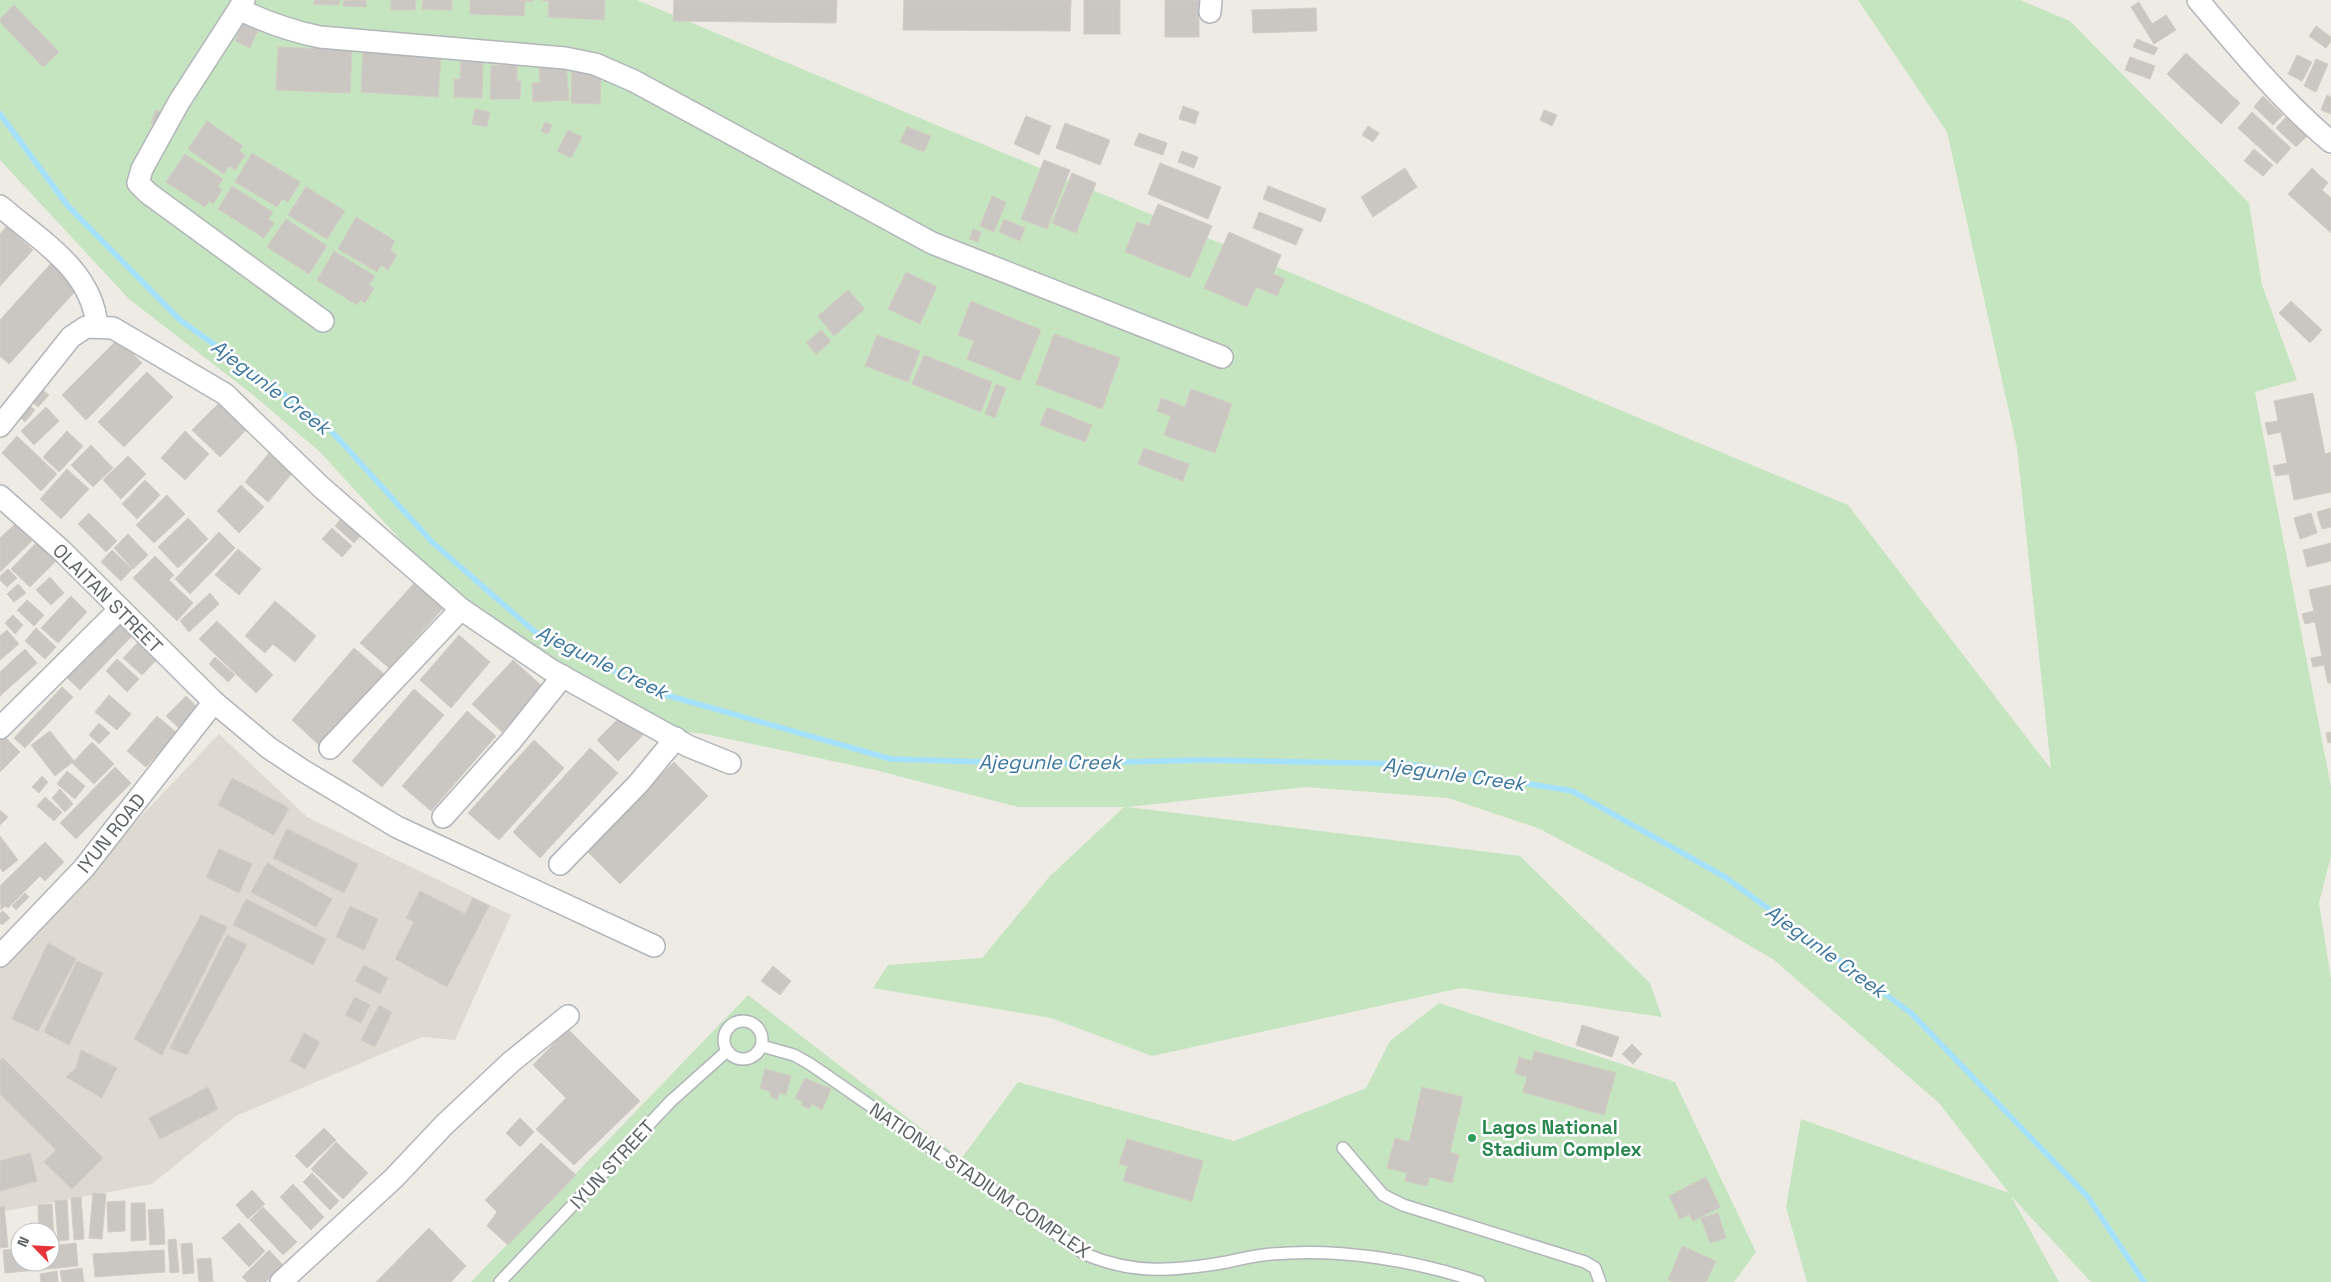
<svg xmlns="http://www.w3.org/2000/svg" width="2331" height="1282" viewBox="0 0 2331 1282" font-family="'Space Grotesk',sans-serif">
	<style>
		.education { fill: #dedad2 }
		.green { fill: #c5e5c1 }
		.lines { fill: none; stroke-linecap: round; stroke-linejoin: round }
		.stream { stroke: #a5e1fd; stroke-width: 5.5 }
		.building { fill: #cac6c1; stroke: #d3ccc3 }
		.service-casing { stroke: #b2b5b9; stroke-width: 14 }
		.minor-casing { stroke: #b2b5b9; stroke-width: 24 }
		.service { stroke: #fff; stroke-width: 11 }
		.minor { stroke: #fff; stroke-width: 21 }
		.leisure-dot { fill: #2e9e5b; stroke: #fff; stroke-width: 2 }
		.labels { text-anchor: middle; stroke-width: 5; stroke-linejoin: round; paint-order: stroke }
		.street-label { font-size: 19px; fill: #5c6164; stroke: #fff }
		.leisure-label { font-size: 19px; font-weight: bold; fill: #27864d; stroke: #fff; text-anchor: start }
		.water-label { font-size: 20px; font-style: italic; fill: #3d779e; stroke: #fff }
	</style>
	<rect width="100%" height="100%" fill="#eeebe4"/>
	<polygon class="education" points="219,734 307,817 511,915 455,1040 422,1037 236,1116 152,1184 0,1212 0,965"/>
	<g class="green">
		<polygon points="0,0 637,0 1848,505 2051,769 2017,448 1947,132 1858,0 2020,0 2070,21 2249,203 2262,285 2297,380 2255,392 2331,787 2331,856 2319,903 2331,979 2331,1282 2091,1282 2011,1196 2059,1282 1807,1282 1786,1207 1801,1119 2009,1193 1939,1103 1774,960 1666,896 1540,829 1448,798 1306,787 1128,807 1520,856 1650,983 1662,1017 1461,988 1152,1056 1051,1018 873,988 888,965 982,958 1050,876 1124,807 1018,807 875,770 705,734 677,731 478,615 419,560 320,452 252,394 129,299 0,160"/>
		<polygon points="748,995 961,1159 1018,1082 1234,1141 1366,1088 1390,1041 1439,1003 1675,1082 1756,1252 1734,1282 471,1282"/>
	</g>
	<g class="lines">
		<polyline class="stream" points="0,114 68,206 180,320 324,423 432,542 534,631 659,693 891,759 1045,764 1204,760 1408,764 1572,791 1725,877 1911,1013 2088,1197 2144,1282"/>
	</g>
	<g class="building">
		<polygon points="314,0 340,0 339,5 314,4"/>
		<polygon points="344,0 366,0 366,7 343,6"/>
		<polygon points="391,0 416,0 415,10 391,10"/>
		<polygon points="423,0 452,0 452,10 422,9"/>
		<polygon points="470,0 533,0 532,2 525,1 524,16 470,14"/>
		<polygon points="541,0 605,0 604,20 548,17 549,2"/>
		<polygon points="674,0 837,0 836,23 673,21"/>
		<polygon points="904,0 1071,0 1070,31 903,30"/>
		<rect x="1084" y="0" width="36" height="34"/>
		<rect x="1165" y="0" width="34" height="37"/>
		<polygon points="2139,2 2152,24 2166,15 2176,30 2154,44 2131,7"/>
		<polygon points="14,5 59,52 43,67 0,22 0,19"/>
		<polygon points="1316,8 1317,31 1253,33 1252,10"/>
		<polygon points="245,19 260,26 250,48 235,41"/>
		<polygon points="2316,26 2331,37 2331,41 2326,48 2309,36"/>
		<polygon points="2137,39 2158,48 2154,55 2133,47"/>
		<polygon points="278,47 352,50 350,93 276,90"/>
		<polygon points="363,51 441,55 438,97 361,92"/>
		<polygon points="2186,53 2240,103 2221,124 2167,74"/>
		<polygon points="2297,55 2312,62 2302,81 2288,74"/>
		<polygon points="2130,57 2155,66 2150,79 2125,70"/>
		<polygon points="2316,59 2328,64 2316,92 2304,86"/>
		<polygon points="461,61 483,61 482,98 454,97 454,79 460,79"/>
		<polygon points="491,65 517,65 517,81 521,81 520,99 490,99"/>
		<polygon points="566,65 569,100 533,102 532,83 540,83 539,66"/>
		<polygon points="572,68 601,68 600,104 571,103"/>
		<polygon points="2327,95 2331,97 2331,114 2321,110"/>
		<polygon points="2263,96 2283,115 2273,125 2254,107"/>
		<polygon points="1183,106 1199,112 1195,124 1179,119"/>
		<polygon points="475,109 490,112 487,127 472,124"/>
		<polygon points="156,110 167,115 161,127 151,123"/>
		<polygon points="1544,110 1557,115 1552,126 1540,120"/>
		<polygon points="2252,112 2291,148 2277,164 2238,128"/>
		<polygon points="1026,116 1051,126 1039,155 1014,144"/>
		<polygon points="2287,116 2308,135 2296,147 2276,128"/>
		<polygon points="207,121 243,146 239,151 245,155 235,170 229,166 224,174 188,149"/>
		<polygon points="545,122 552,125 548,134 541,131"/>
		<polygon points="1065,123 1110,140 1100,165 1056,148"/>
		<polygon points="1368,126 1379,133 1373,142 1362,135"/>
		<polygon points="907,127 931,136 924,152 900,142"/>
		<polygon points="568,130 582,137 571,158 557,151"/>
		<polygon points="1139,133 1167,143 1163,155 1134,145"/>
		<polygon points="2254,149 2273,165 2263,176 2244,161"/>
		<polygon points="1182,151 1198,157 1194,168 1178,162"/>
		<polygon points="252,153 300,182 288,202 282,199 277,207 235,182"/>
		<polygon points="185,154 223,179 218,187 222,190 213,204 209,201 205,207 166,182"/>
		<polygon points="1044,160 1070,170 1047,229 1021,219"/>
		<polygon points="1160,163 1221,187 1208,219 1148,194"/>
		<polygon points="1405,168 1417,187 1373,217 1361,197"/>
		<polygon points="2312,168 2328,183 2322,190 2331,198 2331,233 2288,194"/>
		<polygon points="1072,173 1096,183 1076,233 1052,223"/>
		<polygon points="232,186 273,212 268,219 274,223 264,238 218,209"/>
		<polygon points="1268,186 1326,209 1321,222 1263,199"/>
		<polygon points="306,187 345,211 327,239 288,215"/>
		<polygon points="992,196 1006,202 994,232 980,226"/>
		<polygon points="1158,204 1212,226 1190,278 1125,252 1137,222 1149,226"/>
		<polygon points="1259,212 1303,229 1296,245 1253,228"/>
		<polygon points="356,217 395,241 390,250 397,255 388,270 381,265 377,272 338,249"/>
		<polygon points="286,219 327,246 309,274 267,247"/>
		<polygon points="1004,219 1025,228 1020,241 999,232"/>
		<polygon points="7,226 33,250 0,286 0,234"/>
		<polygon points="973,229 981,232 978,242 970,239"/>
		<polygon points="1229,232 1281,255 1273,274 1285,279 1277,296 1256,287 1247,307 1204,288"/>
		<polygon points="334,251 375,276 369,285 374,288 365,303 360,300 357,305 317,280"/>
		<polygon points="53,261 80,286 9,364 0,356 0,320"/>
		<polygon points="906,272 937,287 920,324 888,309"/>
		<polygon points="848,290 865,309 834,336 818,316"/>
		<polygon points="971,301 1041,330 1020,381 967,359 974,341 958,335"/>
		<polygon points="2291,301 2322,330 2310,343 2279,313"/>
		<polygon points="821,330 831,341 816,354 806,343"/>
		<polygon points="1054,334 1120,358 1102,409 1036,384"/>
		<polygon points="877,335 920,351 908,382 865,366"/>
		<polygon points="118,339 142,363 86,420 62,395"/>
		<polygon points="924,355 992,382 981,412 912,384"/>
		<polygon points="147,372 173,397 124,447 98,422"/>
		<polygon points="996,384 1006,388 995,418 985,414"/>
		<polygon points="42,389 49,395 38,407 31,401"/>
		<polygon points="1191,389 1232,404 1215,453 1164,435 1171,416 1157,411 1161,398 1185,407"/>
		<polygon points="2313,393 2325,454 2331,452 2331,492 2294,500 2289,474 2276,476 2273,466 2287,463 2281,432 2268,435 2265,423 2278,421 2274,401"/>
		<polygon points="221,401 248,428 220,457 192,430"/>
		<polygon points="29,405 35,410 25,422 19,416"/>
		<polygon points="46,407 59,421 34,445 21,431"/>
		<polygon points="1047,407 1092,425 1085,442 1040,425"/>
		<polygon points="67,431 83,446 59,472 43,457"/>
		<polygon points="185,431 209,454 185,480 161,458"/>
		<polygon points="17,436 57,474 41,491 2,453"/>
		<polygon points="91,445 113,468 93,487 71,465"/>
		<polygon points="1144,448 1189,464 1183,481 1138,464"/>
		<polygon points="269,453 293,472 268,502 245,482"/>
		<polygon points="128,456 146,474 121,499 103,480"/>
		<polygon points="67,469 89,489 61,519 40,499"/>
		<polygon points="145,480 160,495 137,519 122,504"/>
		<polygon points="241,485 264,507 239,533 217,511"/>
		<polygon points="167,495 185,514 154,543 136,525"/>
		<polygon points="2331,508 2331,527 2322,529 2317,512"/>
		<polygon points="89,513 117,541 106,552 78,524"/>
		<polygon points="2311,513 2317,533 2300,539 2294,518"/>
		<polygon points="342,517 362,534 354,543 335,526"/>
		<polygon points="188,518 208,539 178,568 158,547"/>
		<polygon points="15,524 32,541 0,572 0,538"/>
		<polygon points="332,528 352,546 342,557 322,539"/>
		<polygon points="219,532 235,548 190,594 175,579"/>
		<polygon points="128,534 148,555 133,569 114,548"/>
		<polygon points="40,539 59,558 30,587 11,569"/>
		<polygon points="2331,543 2331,561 2307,567 2303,550"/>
		<polygon points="238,549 261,569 239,595 215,575"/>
		<polygon points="112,550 132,569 121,581 101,562"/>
		<polygon points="155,556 174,575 169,580 193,603 177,621 133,578"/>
		<polygon points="8,569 17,578 7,587 0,580 0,576"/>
		<polygon points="50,577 64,593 51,605 36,590"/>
		<polygon points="418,579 446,605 389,668 360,643"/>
		<polygon points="18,584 26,593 14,602 7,594"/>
		<polygon points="2331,585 2331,683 2328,683 2324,665 2313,667 2311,658 2322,656 2315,622 2305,624 2302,614 2314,611 2309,590"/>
		<polygon points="210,593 219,604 189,632 180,621"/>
		<polygon points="71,596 87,612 58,643 41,628"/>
		<polygon points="27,600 44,615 34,626 17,610"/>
		<polygon points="275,601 316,636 295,662 273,644 265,653 245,636"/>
		<polygon points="13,615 23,625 15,634 5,623"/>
		<polygon points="118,620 133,635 80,690 64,675"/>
		<polygon points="217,621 273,675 256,693 199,639"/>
		<polygon points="36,628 56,647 45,659 25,641"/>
		<polygon points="7,630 19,644 0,660 0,636"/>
		<polygon points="459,635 490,662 451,708 420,680"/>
		<polygon points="143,637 162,654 142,675 123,658"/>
		<polygon points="354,648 384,674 321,747 292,720"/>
		<polygon points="25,649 37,663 0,696 0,672"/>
		<polygon points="215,657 235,675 228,682 209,664"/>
		<polygon points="117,659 139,679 127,692 106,671"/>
		<polygon points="513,660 543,687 502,732 472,704"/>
		<polygon points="62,687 73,697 25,748 14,738"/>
		<polygon points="414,689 444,715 382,787 352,761"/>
		<polygon points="109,695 131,714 117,730 95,712"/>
		<polygon points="186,696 200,710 181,730 166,716"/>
		<polygon points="467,711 496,736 431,811 402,786"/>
		<polygon points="624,713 644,734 618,761 597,740"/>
		<polygon points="157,716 177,733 146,767 127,751"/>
		<polygon points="99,723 110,733 99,744 89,735"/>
		<polygon points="50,731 74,761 55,776 31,745"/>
		<polygon points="2331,732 2331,742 2328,743 2326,733"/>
		<polygon points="4,736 20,752 0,772 0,740"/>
		<polygon points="534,740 564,768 499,840 468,813"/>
		<polygon points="92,742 114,764 94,784 72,763"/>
		<polygon points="590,748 618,773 540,858 513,832"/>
		<polygon points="674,762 708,796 620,884 586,850"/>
		<polygon points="115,767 131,783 76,839 60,823"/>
		<polygon points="67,771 85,786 75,799 57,784"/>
		<polygon points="42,776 48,782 39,793 32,787"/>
		<polygon points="232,778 289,808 274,835 218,805"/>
		<polygon points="60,789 73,804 65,812 52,798"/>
		<polygon points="45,797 62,812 54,821 37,806"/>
		<polygon points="0,810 8,817 0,825"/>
		<polygon points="287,829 358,864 344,893 273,858"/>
		<polygon points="0,836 18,860 3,872 0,868"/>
		<polygon points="45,842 64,862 45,881 40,876 8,908 5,906 1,910 0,886"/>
		<polygon points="219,849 252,864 239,893 206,877"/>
		<polygon points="267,863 332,899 316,927 251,892"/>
		<polygon points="420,891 465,914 473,898 489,906 447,987 395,959 414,922 406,918"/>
		<polygon points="25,893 29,897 16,910 12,906"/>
		<polygon points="246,899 326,939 313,965 233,925"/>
		<polygon points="350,906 378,919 364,950 336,937"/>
		<polygon points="3,911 10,918 2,925 0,923 0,913"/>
		<polygon points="201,915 227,927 162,1055 134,1039"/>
		<polygon points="227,935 247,945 187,1055 170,1048"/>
		<polygon points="48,943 76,959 38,1031 12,1019"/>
		<polygon points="77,961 103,973 69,1045 44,1032"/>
		<polygon points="364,965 388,978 380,994 355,981"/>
		<polygon points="773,966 791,981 780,995 761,981"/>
		<polygon points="355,997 370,1005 361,1023 345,1015"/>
		<polygon points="379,1005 392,1012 375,1047 361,1040"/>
		<polygon points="1582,1025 1619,1037 1612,1057 1576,1045"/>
		<polygon points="568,1029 640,1101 574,1165 536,1129 566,1098 533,1065"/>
		<polygon points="304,1033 320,1042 305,1069 290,1061"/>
		<polygon points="1632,1044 1642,1054 1633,1064 1622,1054"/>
		<polygon points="81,1050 117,1068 102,1098 66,1077 76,1068"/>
		<polygon points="1534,1051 1616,1073 1604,1115 1523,1092 1527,1077 1515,1074 1519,1057 1532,1061"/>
		<polygon points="3,1058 103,1158 72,1189 44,1162 56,1150 0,1094 0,1061"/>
		<polygon points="765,1069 791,1076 786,1095 780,1093 777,1100 770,1096 771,1092 760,1088"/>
		<polygon points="805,1078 831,1089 822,1110 812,1104 809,1109 801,1105 803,1102 795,1098"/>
		<polygon points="208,1087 218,1109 160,1139 149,1118"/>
		<polygon points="1422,1087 1463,1097 1450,1152 1459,1155 1452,1183 1429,1177 1427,1186 1405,1181 1407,1173 1387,1168 1395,1138 1409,1142"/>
		<polygon points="520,1118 534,1132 520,1147 506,1133"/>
		<polygon points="324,1128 336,1140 307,1168 295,1156"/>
		<polygon points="1127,1139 1203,1161 1192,1201 1123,1181 1128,1166 1119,1164"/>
		<polygon points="336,1142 368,1173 343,1199 311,1169"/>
		<polygon points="541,1143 576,1175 508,1245 487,1226 497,1212 485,1200"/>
		<polygon points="30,1153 37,1181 0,1191 0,1161"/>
		<polygon points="312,1173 339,1201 330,1210 303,1182"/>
		<polygon points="1706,1177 1720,1207 1693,1221 1689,1214 1680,1219 1669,1196"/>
		<polygon points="293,1184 324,1217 311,1230 280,1197"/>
		<polygon points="252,1190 265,1204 248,1219 236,1205"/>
		<polygon points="93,1193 106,1194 102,1239 89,1238"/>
		<polygon points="81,1197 84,1239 74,1240 71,1198"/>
		<polygon points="67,1200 69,1240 58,1241 55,1201"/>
		<polygon points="125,1201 125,1231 108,1232 107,1202"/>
		<polygon points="131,1203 145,1203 146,1240 131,1241"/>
		<polygon points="52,1204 54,1242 50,1242 50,1232 39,1232 38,1205"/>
		<polygon points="4,1206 8,1247 0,1248 0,1207"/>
		<polygon points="263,1207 297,1242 283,1255 250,1220"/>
		<polygon points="163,1209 165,1244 150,1245 148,1210"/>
		<polygon points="1718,1213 1726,1238 1710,1243 1701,1218"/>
		<polygon points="239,1223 265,1251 249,1267 222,1238"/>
		<polygon points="429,1228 466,1266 451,1282 376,1282"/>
		<polygon points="176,1239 179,1272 170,1273 168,1240"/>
		<polygon points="76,1243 78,1266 5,1273 3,1250 20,1249 20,1262 50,1262 50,1246"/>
		<polygon points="192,1243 194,1273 183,1274 181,1244"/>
		<polygon points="1682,1246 1716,1261 1706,1282 1672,1282 1668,1280"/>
		<polygon points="164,1250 165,1272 95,1277 93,1254"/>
		<polygon points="269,1250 283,1265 266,1282 247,1282 242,1277"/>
		<polygon points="211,1258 213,1282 199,1282 197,1259"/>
		<polygon points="82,1268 84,1282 62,1282 60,1271"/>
		<polygon points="57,1271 58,1282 41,1282 40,1274"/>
	</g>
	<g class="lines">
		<defs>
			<g id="service">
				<circle cx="743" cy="1040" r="19"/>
				<path d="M 762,1046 L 794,1055 L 810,1064 L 1085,1254 C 1134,1275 1175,1271 1227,1262 C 1241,1259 1257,1255 1272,1254 C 1340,1248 1414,1260 1479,1282"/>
				<polyline points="1343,1148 1383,1195 1403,1205 1585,1262 1595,1268 1600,1282"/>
				<polyline points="500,1282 671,1101 727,1051"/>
			</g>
			<g id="minor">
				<path d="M 244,0 L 239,9 C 265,22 291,31 320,37 L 565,58 L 595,64 L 634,81 L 932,243 L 1222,357"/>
				<path d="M 2198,0 C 2239,49 2281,100 2331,142"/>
				<polyline points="239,9 179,102 142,169 138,183 148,193 323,321"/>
				<polyline points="1210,12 1211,0"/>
				<path d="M 0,206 C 39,240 92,269 97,326"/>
				<polyline points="0,426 71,337 86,327 113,328 225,394 321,487 461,609 551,670 688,746 730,763"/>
				<polyline points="0,496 61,550 214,702 269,748 302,770 397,827 654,946"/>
				<polyline points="0,728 120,609"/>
				<polyline points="330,748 461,609"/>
				<polyline points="443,817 511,741 563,676"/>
				<polyline points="560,864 638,784 676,738"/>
				<polyline points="0,956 84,868 214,702"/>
				<polyline points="281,1282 394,1178 444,1125 511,1062 568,1016"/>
			</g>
		</defs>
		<use href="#service" class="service-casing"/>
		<use href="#minor" class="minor-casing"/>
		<use href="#service" class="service"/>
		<use href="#minor" class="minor"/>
	</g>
	<circle class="leisure-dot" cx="1472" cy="1138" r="5"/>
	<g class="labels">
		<g class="street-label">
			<text transform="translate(108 598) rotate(45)" y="7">OLAITAN STREET</text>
			<text transform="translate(111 833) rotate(-51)" y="7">IYUN ROAD</text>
			<text transform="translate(612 1164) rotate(-47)" y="7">IYUN STREET</text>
			<text transform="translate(980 1180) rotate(34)" y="7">NATIONAL STADIUM COMPLEX</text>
		</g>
		<g class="leisure-label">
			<text x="1482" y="1134">Lagos National<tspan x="1482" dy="22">Stadium Complex</tspan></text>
		</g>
		<g class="water-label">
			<text transform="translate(271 387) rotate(37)" y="7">Ajegunle Creek</text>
			<text transform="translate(602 662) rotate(26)" y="7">Ajegunle Creek</text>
			<text x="1050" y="769">Ajegunle Creek</text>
			<text transform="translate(1454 774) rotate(8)" y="7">Ajegunle Creek</text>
			<text transform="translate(1826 951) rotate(36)" y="7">Ajegunle Creek</text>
		</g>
	</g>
	<g transform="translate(35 1247) rotate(294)"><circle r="24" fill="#ffffff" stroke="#bec0c1"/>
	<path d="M0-4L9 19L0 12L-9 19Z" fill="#e53339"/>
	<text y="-8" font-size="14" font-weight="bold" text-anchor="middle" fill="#5c6164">N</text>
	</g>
</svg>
